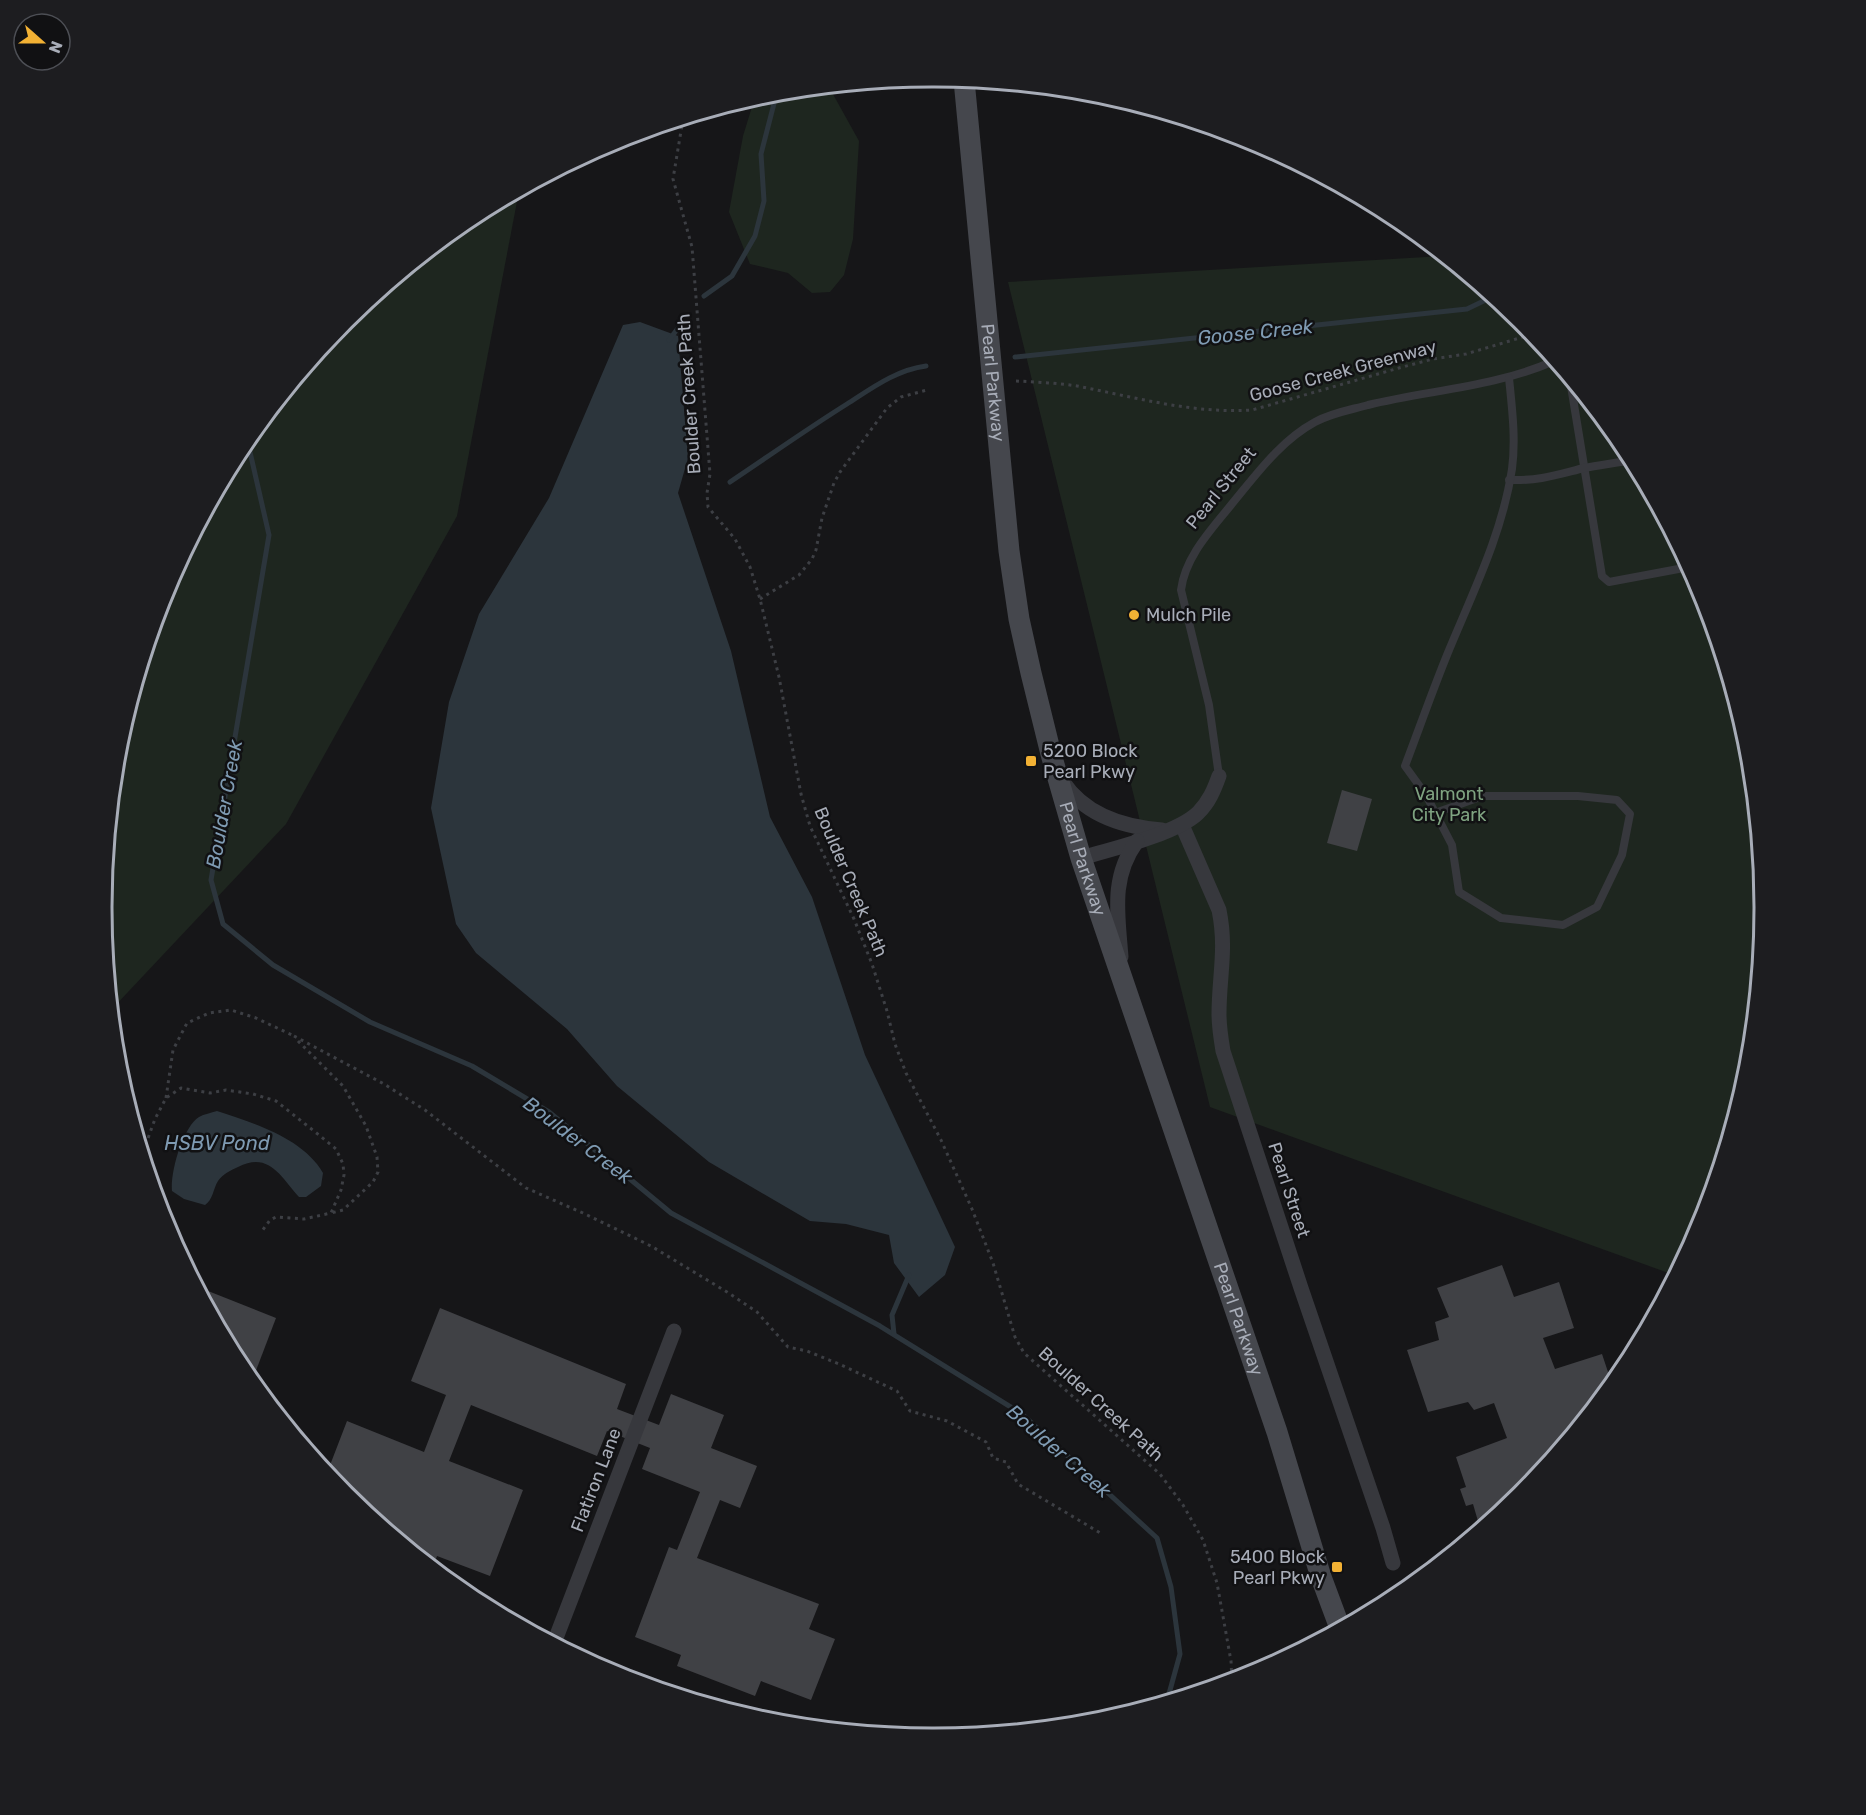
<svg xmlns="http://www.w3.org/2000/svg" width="1866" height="1815" viewBox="0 0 1866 1815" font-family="Rubik,sans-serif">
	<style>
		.green { fill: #1e261f }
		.water { fill: #2c353c }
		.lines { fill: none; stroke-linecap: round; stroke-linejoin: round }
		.stream { stroke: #2c353c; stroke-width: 5 }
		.building { fill: #404145 }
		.path { stroke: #3d3f44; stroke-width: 3; stroke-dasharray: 3 4.5; stroke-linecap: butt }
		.service { stroke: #37383d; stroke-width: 8 }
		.minor { stroke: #37383d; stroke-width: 15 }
		.secondary { stroke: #45474d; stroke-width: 21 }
		.poi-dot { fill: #f2b134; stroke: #111113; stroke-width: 2 }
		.labels { text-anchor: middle; stroke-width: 5; stroke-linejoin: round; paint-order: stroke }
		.street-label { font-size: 18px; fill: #a8adb8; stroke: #111113 }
		.poi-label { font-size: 18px; fill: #a8adb8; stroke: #111113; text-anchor: start }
		.park-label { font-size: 18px; fill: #7fa381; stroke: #111113 }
		.water-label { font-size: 20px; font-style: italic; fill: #7f9bb3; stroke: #111113 }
		.rim { fill: none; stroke: #a8adb8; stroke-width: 3 }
	</style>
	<rect width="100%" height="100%" fill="#161618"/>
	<g class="green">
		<polygon points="829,87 859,141 853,239 844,275 830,292 812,293 788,273 750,264 729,212 743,136 755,97 771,92"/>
		<polygon points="519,191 457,516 286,824 112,1009 102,907 118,745 165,589 242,446 346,320 472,216"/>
		<polygon points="1443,256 1521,320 1624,446 1701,590 1748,746 1764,908 1751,1034 1748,1034 1727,1140 1701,1226 1674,1275 1210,1107 1008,282"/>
	</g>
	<g class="water">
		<polygon points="640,322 678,336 688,458 678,493 731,651 770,817 812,897 865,1055 955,1247 945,1275 919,1297 894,1263 889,1235 846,1224 810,1221 709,1162 617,1086 567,1029 476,953 456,924 431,808 449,702 479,614 549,498 623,325"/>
		<path d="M 217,1111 C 253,1123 303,1138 323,1173 L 321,1186 L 306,1197 L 299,1197 C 281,1177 269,1151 238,1167 C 231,1170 223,1174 218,1181 C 213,1189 213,1200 205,1205 L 184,1199 L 172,1191 C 170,1172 183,1127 199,1117 C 204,1114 211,1113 217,1111 Z"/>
	</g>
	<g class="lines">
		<g class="stream">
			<polyline points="704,296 732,276 755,236 764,201 761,154 777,92"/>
			<polyline points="669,340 679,327"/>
			<polyline points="1015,357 1467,309 1492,297"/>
			<polyline points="245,442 250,452 269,535 211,880 223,924 273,965 370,1022 472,1066 549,1112 671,1213 880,1326 1022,1414 1157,1538 1171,1587 1180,1654 1167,1701"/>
			<path d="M 730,482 C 769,456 807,429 847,404 C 872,388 896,370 926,366"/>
			<polyline points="894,1334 892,1315 909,1275"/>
		</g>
	</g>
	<g class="building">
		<polygon points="1342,790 1372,799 1357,851 1327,843"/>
		<polygon points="1502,1265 1514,1297 1559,1282 1574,1328 1543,1338 1555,1369 1602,1354 1612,1384 1520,1495 1480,1528 1473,1504 1466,1506 1460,1489 1466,1487 1456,1457 1507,1438 1494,1403 1474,1410 1468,1402 1428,1412 1407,1350 1439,1340 1435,1322 1449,1317 1437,1288"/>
		<polygon points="198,1287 276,1318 252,1381 242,1369"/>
		<polygon points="440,1308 626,1384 617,1409 659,1425 671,1394 724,1415 711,1448 757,1466 740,1508 720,1500 697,1558 819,1604 809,1629 835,1639 811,1700 761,1681 755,1696 677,1666 681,1655 635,1637 669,1547 677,1550 700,1492 642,1469 650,1448 607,1431 597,1456 471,1405 449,1461 523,1490 490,1576 437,1556 433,1567 345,1495 327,1473 347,1421 424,1452 446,1395 411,1381"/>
	</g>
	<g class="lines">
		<g class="path">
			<polyline points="683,119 673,179 692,247 710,474 707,493 708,507 735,539 750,567 760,599 779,677 801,794 810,826 854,919 872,964 887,1011 895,1044 906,1073 941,1140 972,1209 993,1263 1015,1337 1024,1353 1160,1474 1183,1505 1203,1540 1217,1583 1231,1661 1232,1681"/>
			<path d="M 1016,381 C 1036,382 1057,383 1077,386 C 1134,397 1193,414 1252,410 L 1399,368 L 1433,359 L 1466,354 L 1533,334"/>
			<polyline points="760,599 799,575 812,559 816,550 822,518 834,483 840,472 887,408 901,397 927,390"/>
			<polyline points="294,1036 384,1084 425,1110 526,1188 583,1213 651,1246 727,1292 757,1312 788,1347 807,1351 839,1364 897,1391 910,1411 947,1421 986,1442 993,1458 1006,1462 1018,1484 1102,1534"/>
			<polyline points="298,1041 343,1086 366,1126 377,1157 378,1172 373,1182 343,1210 331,1213"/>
			<polyline points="166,1098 173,1050 187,1023 209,1013 231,1010 256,1018 294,1036"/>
			<polyline points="143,1152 155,1119 166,1098 181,1088 210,1093 226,1090 253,1094 276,1101 319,1135 336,1149 343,1164 344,1175 341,1190 331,1213 304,1219 276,1217 270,1220 262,1231"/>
		</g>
		<g class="service">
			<polyline points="1570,380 1602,576 1609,582 1689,567"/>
			<polyline points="1623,444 1625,462"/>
			<path d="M 1509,480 C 1539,481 1556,475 1584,468 C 1600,465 1616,463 1632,460"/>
			<path d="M 1219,776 L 1209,705 L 1181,590 C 1185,557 1211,530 1231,505 C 1256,475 1280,441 1315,422 C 1331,413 1350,410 1368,405 C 1430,390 1495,387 1554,361"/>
			<path d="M 1435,813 L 1483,796 L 1578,796 L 1617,800 L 1630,814 L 1622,855 L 1597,907 L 1563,925 L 1501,918 L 1459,892 L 1452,845 L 1426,795 L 1405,766 C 1419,729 1432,692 1447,655 C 1472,594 1502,535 1512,469 C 1516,439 1512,408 1509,378"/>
		</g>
		<g class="minor">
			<path d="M 1063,782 C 1085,815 1123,827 1162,830"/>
			<path d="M 1182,825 L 1219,910 C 1227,949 1219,976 1219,1014 C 1219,1027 1221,1039 1223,1051 L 1301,1288 L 1383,1528 L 1393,1563"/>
			<path d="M 1081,858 C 1112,849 1176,834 1198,813 C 1209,802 1214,790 1219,776"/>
			<path d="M 1121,957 C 1118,915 1110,878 1137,841"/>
			<polyline points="554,1643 674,1331"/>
		</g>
		<path class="secondary" id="s1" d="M 964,80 L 1009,551 L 1019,619 L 1031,673 L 1051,754 L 1081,858 L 1277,1432 L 1321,1577 L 1340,1628"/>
	</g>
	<g class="poi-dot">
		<circle cx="1134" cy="615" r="6"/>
		<rect x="1025" y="755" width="12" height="12" rx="3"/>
		<rect x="1331" y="1561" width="12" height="12" rx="3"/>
	</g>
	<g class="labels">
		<g class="street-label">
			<text transform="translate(1343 371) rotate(-15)" y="6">Goose Creek Greenway</text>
			<text dy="6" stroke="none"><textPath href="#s1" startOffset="304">Pearl Parkway</textPath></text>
			<text transform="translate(689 394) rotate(-94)" y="6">Boulder Creek Path</text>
			<text transform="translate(1221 488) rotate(-51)" y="6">Pearl Street</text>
			<text dy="6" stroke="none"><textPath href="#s1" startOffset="790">Pearl Parkway</textPath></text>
			<text transform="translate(851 882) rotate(67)" y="6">Boulder Creek Path</text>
			<text transform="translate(1289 1190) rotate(72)" y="6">Pearl Street</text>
			<text dy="6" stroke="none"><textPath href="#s1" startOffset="1276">Pearl Parkway</textPath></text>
			<text transform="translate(1101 1404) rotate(42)" y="6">Boulder Creek Path</text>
			<text transform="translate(596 1480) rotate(-69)" y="6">Flatiron Lane</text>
		</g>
		<g class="poi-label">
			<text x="1146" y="621">Mulch Pile</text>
			<text x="1043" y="757">5200 Block<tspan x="1043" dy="21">Pearl Pkwy</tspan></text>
			<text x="1325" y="1563" text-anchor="end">5400 Block<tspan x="1325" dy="21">Pearl Pkwy</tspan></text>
		</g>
		<g class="park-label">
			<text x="1449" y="800">Valmont<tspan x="1449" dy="21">City Park</tspan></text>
		</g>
		<g class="water-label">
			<text transform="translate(1255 332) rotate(-6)" y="7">Goose Creek</text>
			<text transform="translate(224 804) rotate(-80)" y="7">Boulder Creek</text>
			<text transform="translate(578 1140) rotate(37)" y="7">Boulder Creek</text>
			<text x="217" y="1150">HSBV Pond</text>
			<text transform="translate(1059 1451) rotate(41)" y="7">Boulder Creek</text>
		</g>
	</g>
	<path d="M0 0H1866V1815H0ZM932 87H934A820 820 0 0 1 1754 907V908A820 820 0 0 1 934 1728H932A820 820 0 0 1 112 908V907A820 820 0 0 1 932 87Z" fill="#1d1d20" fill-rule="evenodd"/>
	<path class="rim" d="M932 87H934A820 820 0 0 1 1754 907V908A820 820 0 0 1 934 1728H932A820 820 0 0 1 112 908V907A820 820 0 0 1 932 87Z"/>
	<g transform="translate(42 42) rotate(111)"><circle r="28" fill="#111113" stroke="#4d4f55" stroke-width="1.5"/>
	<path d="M0-4.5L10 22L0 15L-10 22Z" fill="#f2b134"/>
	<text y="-9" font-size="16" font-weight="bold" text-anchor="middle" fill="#a8adb8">N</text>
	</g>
</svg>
